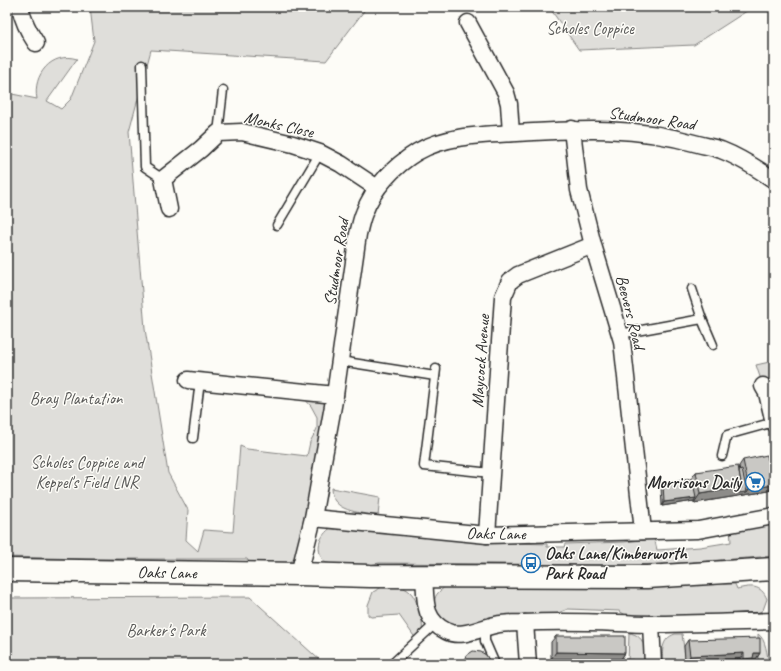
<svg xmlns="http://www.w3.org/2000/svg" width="781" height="671" viewBox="0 0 781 671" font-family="Caveat,sans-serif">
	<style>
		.green { fill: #dfdeda; stroke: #858482 }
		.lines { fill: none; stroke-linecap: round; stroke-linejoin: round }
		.lane-casing { stroke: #2b2b2b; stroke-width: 11 }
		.street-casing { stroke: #2b2b2b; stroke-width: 19 }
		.secondary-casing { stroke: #2b2b2b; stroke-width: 25 }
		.lane { stroke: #fdfcf7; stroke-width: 8 }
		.street { stroke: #fdfcf7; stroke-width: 16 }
		.secondary { stroke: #fdfcf7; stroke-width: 22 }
		.wall { fill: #adaca9; stroke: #2b2b2b }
		.shaded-wall { fill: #8d8c89; stroke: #2b2b2b }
		.building { fill: #c9c8c4; stroke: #2b2b2b }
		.labels { text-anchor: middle; stroke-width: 3; stroke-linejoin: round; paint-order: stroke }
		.park-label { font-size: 17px; fill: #585857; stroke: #fdfcf7 }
		.street-label { font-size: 17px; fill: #2b2b2b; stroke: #fdfcf7 }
		.poi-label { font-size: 17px; font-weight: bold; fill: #2b2b2b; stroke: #fdfcf7; text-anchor: end }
	</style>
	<rect width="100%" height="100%" fill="#fdfcf7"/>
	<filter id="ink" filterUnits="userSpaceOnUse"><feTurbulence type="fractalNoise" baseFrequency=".025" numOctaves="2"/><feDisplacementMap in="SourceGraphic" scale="8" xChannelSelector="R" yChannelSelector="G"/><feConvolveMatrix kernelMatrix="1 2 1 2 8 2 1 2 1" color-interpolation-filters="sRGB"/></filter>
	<g filter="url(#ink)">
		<g class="green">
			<path d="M 90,7 L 367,7 L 326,61 L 151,50 L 129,132 L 145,329 L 168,473 L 188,510 L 186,540 L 198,551 L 204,530 L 233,532 L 240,446 L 247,449 L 307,456 L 310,442 L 317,429 L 317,417 L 311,406 L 303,397 L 322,400 L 327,405 L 297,558 L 288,563 L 251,565 L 247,559 L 86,559 L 7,557 L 7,93 L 37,99 C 32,75 52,51 77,59 L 47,101 L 61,109 L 71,99 L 94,41 Z"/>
			<polygon points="549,7 753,7 694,45 579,50"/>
			<polygon points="774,361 774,391 772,383 763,386 756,365"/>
			<path d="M 331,488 L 380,497 L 378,516 C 359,512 331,512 331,488 Z"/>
			<path d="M 774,522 L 774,556 L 666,564 L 614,565 L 379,563 L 366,566 L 342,567 L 324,562 C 314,547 320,534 335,525 L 482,542 L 547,544 L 547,547 L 564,547 L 565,544 L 624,542 L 653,539 L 655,541 L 657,550 L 700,547 L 731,542 L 730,528 Z"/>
			<path d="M 599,583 L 735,584 L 737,589 C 750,586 761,584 767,599 L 763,610 L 756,614 L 755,617 L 629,617 L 619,611 L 568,609 L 551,616 L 464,629 L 442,624 C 433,605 428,595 451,584 Z"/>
			<path d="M 392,586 C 398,587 405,587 410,592 C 417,598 424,622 422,631 C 421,634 419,636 416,639 L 399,615 L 371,617 L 368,615 L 368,605 L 373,592 L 382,587 Z"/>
			<polygon points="250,597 324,664 7,664 7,598"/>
			<path d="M 629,633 C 644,635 646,648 645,661 L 628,663 Z"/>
			<path d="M 675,634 L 682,634 L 686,663 L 663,664 C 662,651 661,639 675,634 Z"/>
			<path d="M 758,634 C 766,639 767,655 769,664 L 759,664 L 758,658 Z"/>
		</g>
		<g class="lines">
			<defs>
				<g id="lane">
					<polyline points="142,65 145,167 163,179"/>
					<polyline points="218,133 223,90"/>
					<polyline points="277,225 320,153"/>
					<polyline points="702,319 713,345"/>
					<polyline points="620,334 702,319 692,289"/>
					<polyline points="340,361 435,376"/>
					<polyline points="436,369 424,466 491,473"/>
					<polyline points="193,438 200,381"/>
					<polyline points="722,456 727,435 774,422"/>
					<polyline points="485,627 485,641 495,664"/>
					<polyline points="392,664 435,624"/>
				</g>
				<g id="street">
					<path d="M 20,7 C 23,21 28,31 36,43"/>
					<polyline points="468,23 506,93 509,104 511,133"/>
					<polyline points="572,129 579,190 593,245 622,341 643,531"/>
					<polyline points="169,209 163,179 201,149 218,133 242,132 293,144 320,153 341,164 377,188"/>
					<polyline points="188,380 335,395"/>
					<polyline points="763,386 767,393 774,423"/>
					<polyline points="313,518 487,535 698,530 774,516"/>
					<polyline points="487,535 503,297 510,281 518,275 593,245"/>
					<path d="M 299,574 L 313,518 L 323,461 L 335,395 L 358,234 C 360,227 361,220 364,213 C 373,188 394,166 417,152 C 447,135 483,135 517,133 C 580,129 636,126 698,144 C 705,146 714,147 721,150 C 739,157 758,169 774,180"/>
					<path d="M 424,576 C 426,599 422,619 446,631 C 461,639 480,628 495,625 C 504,623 514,623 523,623 C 565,620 607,623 650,624 C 691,624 733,622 774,621"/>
					<polyline points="525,623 528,664"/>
					<polyline points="651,624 653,664"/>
				</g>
				<polyline id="secondary" points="7,570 299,574 370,576 647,577 774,569"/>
			</defs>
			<use href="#lane" class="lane-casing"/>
			<use href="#street" class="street-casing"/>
			<use href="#secondary" class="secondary-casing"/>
			<use href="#lane" class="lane"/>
			<use href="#street" class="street"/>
			<use href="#secondary" class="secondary"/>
		</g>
		<g class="wall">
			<polygon points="743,460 773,485 769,491 694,503 694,501 662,506 661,487 663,484 691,479 696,472 740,471 739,466"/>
			<polygon points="556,636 625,653 621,659 551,659 551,642"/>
			<polygon points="688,640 760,653 756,659 753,659 749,664 740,664 740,659 688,662 688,664 675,664 677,661 685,660 684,646"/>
		</g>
		<g class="shaded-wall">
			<polygon points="773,485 769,491 694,503 700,494 742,487 747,492 749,489"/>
			<polygon points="696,498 694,501 662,506 664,502"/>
			<polygon points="556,652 625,653 621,659 551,659"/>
			<polygon points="744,653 740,659 686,662 690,656"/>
			<polygon points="754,653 760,653 756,659 753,659 749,664 740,664 744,659"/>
		</g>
		<g class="building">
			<polygon points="767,455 773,485 749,489 743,460"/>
			<polygon points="738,466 742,487 700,494 696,472"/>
			<polygon points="742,470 747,492 738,493 742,487 739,471"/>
			<polygon points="692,479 696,498 664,502 663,484"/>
			<polygon points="556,636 625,636 625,653 556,652"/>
			<polygon points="760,638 760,653 754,653 753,658 744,659 744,653 690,656 688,640"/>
			<polygon points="473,651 481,652 486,655 489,660 488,664 461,664 465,661 467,655"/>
			<polygon points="619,660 633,660 634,664 620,664"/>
			<polygon points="688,660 688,664 677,664 677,661"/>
		</g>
	</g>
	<defs>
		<symbol id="supermarket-ring" viewBox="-11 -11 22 22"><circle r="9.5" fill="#fdfcf7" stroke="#1f6fb2" stroke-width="1.5"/><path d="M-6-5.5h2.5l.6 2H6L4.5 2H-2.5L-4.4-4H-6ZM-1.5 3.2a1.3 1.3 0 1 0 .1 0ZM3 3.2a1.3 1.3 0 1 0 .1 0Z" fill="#1f6fb2"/></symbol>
		<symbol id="bus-ring" viewBox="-11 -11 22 22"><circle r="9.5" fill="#fdfcf7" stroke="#1f6fb2" stroke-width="1.5"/><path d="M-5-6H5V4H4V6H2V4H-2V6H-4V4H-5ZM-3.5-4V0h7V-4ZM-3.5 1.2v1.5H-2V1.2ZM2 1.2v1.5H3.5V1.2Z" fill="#1f6fb2"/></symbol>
	</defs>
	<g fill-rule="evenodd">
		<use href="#supermarket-ring" x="744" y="471" width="22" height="22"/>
		<use href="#bus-ring" x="520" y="552" width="22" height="22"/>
	</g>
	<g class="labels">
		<g class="park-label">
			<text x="590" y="34">Scholes Coppice</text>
			<text x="76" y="404">Bray Plantation</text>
			<text x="87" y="468">Scholes Coppice and<tspan x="87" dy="20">Keppel's Field LNR</tspan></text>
			<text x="166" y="636">Barker's Park</text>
		</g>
		<g class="street-label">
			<text transform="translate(652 118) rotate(8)" y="6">Studmoor Road</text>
			<text transform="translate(279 124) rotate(13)" y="6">Monks Close</text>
			<text transform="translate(336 262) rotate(-81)" y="6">Studmoor Road</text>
			<text transform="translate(631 312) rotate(76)" y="6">Beevers Road</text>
			<text transform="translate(480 361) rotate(-86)" y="6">Maycock Avenue</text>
			<text transform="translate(496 533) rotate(1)" y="6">Oaks Lane</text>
			<text transform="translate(167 572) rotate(1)" y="6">Oaks Lane</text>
		</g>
		<g class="poi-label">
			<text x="741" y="488">Morrisons Daily</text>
			<text x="545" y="559" text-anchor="start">Oaks Lane/Kimberworth<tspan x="545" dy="20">Park Road</tspan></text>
		</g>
	</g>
	<rect width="781" height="671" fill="none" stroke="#fdfcf7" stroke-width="24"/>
	<rect x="12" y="12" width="757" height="647" fill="none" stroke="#2b2b2b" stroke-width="1.5" filter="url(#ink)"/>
</svg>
